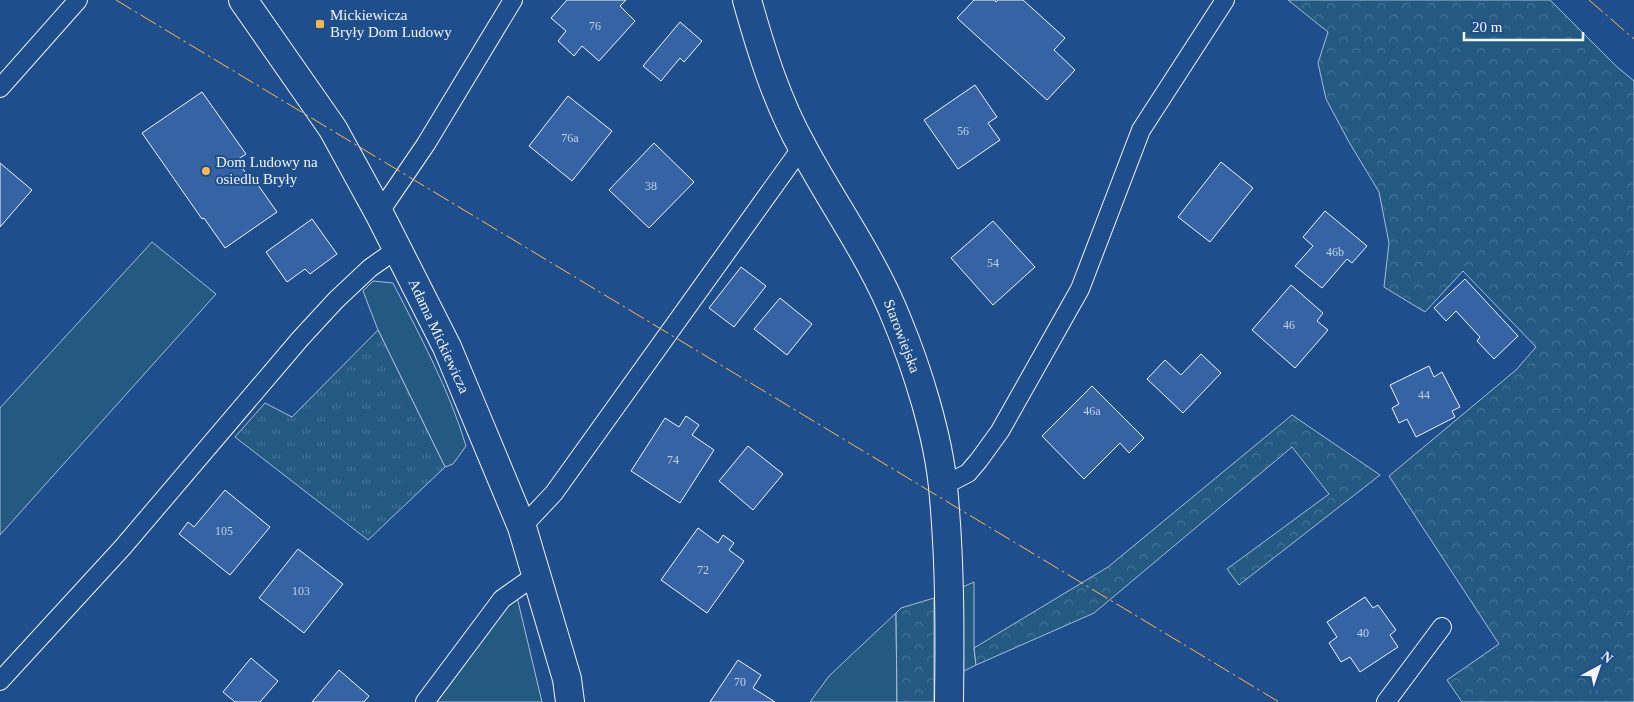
<svg xmlns="http://www.w3.org/2000/svg" width="1634" height="702" viewBox="0 0 1634 702" font-family="'Times New Roman',serif">
	<style>
		.grass { fill: #245a82; stroke: #a8bbd7 }
		.forest { fill: url(#forest-crowns); stroke: #a8bbd7 }
		.park { fill: url(#park-tufts); stroke: #a8bbd7 }
		.building { fill: #3563a3; stroke: #f2f6ff }
		.lines { fill: none; stroke-linecap: round; stroke-linejoin: round }
		.service-casing { stroke: #f2f6ff; stroke-width: 20 }
		.minor-casing { stroke: #f2f6ff; stroke-width: 30 }
		.tertiary-casing { stroke: #f2f6ff; stroke-width: 30 }
		.service { stroke: #1f4e8c; stroke-width: 18 }
		.minor { stroke: #1f4e8c; stroke-width: 28 }
		.tertiary { stroke: #1f4e8c; stroke-width: 28 }
		.power { stroke: #ffb74d; stroke-width: 1; stroke-dasharray: 18 4 2.5 4; stroke-linecap: butt }
		.poi-dot { fill: #ffb74d; stroke: #1f4e8c; stroke-width: 2 }
		.labels { text-anchor: middle; stroke-width: 4; stroke-linejoin: round; paint-order: stroke }
		.number-label { font-size: 12px; fill: #c3d1e8 }
		.poi-label { font-size: 15px; fill: #f2f6ff; stroke: #1f4e8c; text-anchor: start }
		.street-label { font-size: 15px; fill: #f2f6ff; stroke: #1f4e8c }
	</style>
	<defs>
		<pattern id="forest-crowns" width="20" height="18" patternUnits="userSpaceOnUse" patternTransform="scale(1.25)"><rect width="20" height="18" fill="#245a82"/><path d="M2 6a3 3 0 1 1 6 0M12 15a3 3 0 1 1 6 0" fill="none" stroke="#447295"/></pattern>
		<pattern id="park-tufts" width="24" height="20" patternUnits="userSpaceOnUse" patternTransform="scale(1.25)"><rect width="24" height="20" fill="#245a82"/><path d="M3 7l-1-3M5 7V3M7 7l1-3M15 17l-1-3M17 17v-4M19 17l1-3" fill="none" stroke="#447295"/></pattern>
	</defs>
	<rect width="100%" height="100%" fill="#1f4e8c"/>
	<g class="grass">
		<polygon points="152,242 216,294 0,535 0,408"/>
		<path d="M 373,281 L 393,283 C 420,336 449,389 466,446 L 453,464 L 445,467 L 378,330 L 363,291 Z"/>
		<polygon points="974,582 974,648 976,665 958,674 958,589"/>
		<polygon points="517,597 542,702 432,702 506,603"/>
		<polygon points="896,613 897,702 810,702 829,676"/>
	</g>
	<g class="forest">
		<polygon points="1288,0 1550,0 1616,66 1634,81 1634,702 1462,702 1447,680 1499,644 1389,476 1516,370 1536,347 1463,271 1425,312 1384,287 1389,243 1379,192 1349,142 1326,99 1318,63 1328,32"/>
		<polygon points="1292,415 1380,475 1239,585 1227,569 1329,494 1292,447 1094,613 976,665 974,648 1108,567"/>
		<polygon points="934,598 934,702 897,702 896,613 901,608"/>
	</g>
	<polygon class="park" points="378,330 445,467 368,540 235,437 265,403 292,417"/>
	<g class="building">
		<polygon points="567,0 626,0 620,6 635,21 599,61 582,46 574,56 558,41 566,31 551,18"/>
		<polygon points="974,0 995,0 996,2 998,0 1023,0 1065,38 1054,50 1075,70 1047,100 957,18"/>
		<polygon points="680,22 702,41 684,62 680,58 661,81 643,66"/>
		<polygon points="975,85 997,117 988,123 1000,140 958,169 924,120"/>
		<polygon points="202,92 246,154 237,160 253,184 256,182 277,212 225,248 204,218 202,219 142,133"/>
		<polygon points="568,96 612,131 572,181 529,146"/>
		<polygon points="654,143 694,182 649,228 609,190"/>
		<polygon points="1221,162 1253,188 1210,242 1178,217"/>
		<polygon points="0,163 32,190 0,227"/>
		<polygon points="1325,211 1367,246 1352,263 1347,259 1322,288 1295,266 1313,246 1303,237"/>
		<polygon points="312,219 337,254 310,274 305,269 287,282 266,252"/>
		<polygon points="993,221 1035,267 993,305 951,258"/>
		<polygon points="741,267 766,286 734,327 709,308"/>
		<polygon points="1465,279 1518,336 1494,359 1477,341 1480,337 1456,311 1446,321 1434,308"/>
		<polygon points="1291,285 1323,313 1317,321 1328,330 1295,368 1252,330"/>
		<polygon points="780,298 812,324 787,355 754,329"/>
		<polygon points="1201,354 1221,373 1183,413 1147,379 1165,360 1181,375"/>
		<polygon points="1429,366 1434,377 1442,372 1460,407 1452,411 1455,417 1416,437 1407,419 1399,423 1392,408 1399,404 1390,385"/>
		<polygon points="1092,386 1144,438 1129,453 1120,443 1084,479 1042,436"/>
		<polygon points="686,416 699,425 692,435 714,450 680,503 631,471 665,418 679,427"/>
		<polygon points="748,446 783,474 753,510 719,481"/>
		<polygon points="225,490 270,527 230,575 179,534 188,522 194,527"/>
		<polygon points="698,528 718,543 723,535 734,543 729,550 744,561 707,613 661,580"/>
		<polygon points="298,549 343,584 304,633 259,598"/>
		<polygon points="1365,597 1373,608 1378,605 1396,630 1390,635 1398,647 1360,672 1350,657 1341,662 1329,643 1337,637 1327,622"/>
		<polygon points="251,658 278,681 260,702 235,702 223,692"/>
		<polygon points="738,660 761,675 753,688 775,702 710,702"/>
		<polygon points="339,670 369,696 364,702 312,702"/>
	</g>
	<g class="lines">
		<defs>
			<g id="service">
				<polyline points="0,88 78,0"/>
				<polyline points="379,213 426,144 513,0"/>
				<polyline points="943,486 968,473 979,460 1000,431 1080,289 1141,130 1225,0"/>
				<polyline points="522,527 554,493 802,147"/>
				<polyline points="0,681 123,547 300,339 336,300 370,268 397,249"/>
				<polyline points="425,702 502,599 536,575"/>
				<polyline points="1386,702 1442,627"/>
			</g>
			<path id="minor" d="M 747,0 C 761,50 777,102 803,148 C 834,206 873,259 897,320 C 917,368 938,435 943,487 C 950,558 950,630 949,702"/>
			<polyline id="tertiary" points="243,0 333,129 379,213 447,347 522,527 567,679 570,702"/>
		</defs>
		<use href="#service" class="service-casing"/>
		<use href="#minor" class="minor-casing"/>
		<use href="#tertiary" class="tertiary-casing"/>
		<use href="#service" class="service"/>
		<use href="#minor" class="minor"/>
		<use href="#tertiary" class="tertiary"/>
		<g class="power">
			<polyline points="116,0 1279,702"/>
			<polyline points="1589,0 1634,39"/>
		</g>
	</g>
	<g class="poi-dot">
		<rect x="315" y="19" width="10" height="10" rx="2.5"/>
		<circle cx="206" cy="171" r="5"/>
	</g>
	<g class="labels">
		<g class="number-label">
			<text x="595" y="30">76</text>
			<text x="963" y="135">56</text>
			<text x="570" y="142">76a</text>
			<text x="651" y="190">38</text>
			<text x="1335" y="256">46b</text>
			<text x="993" y="267">54</text>
			<text x="1289" y="329">46</text>
			<text x="1424" y="399">44</text>
			<text x="1092" y="415">46a</text>
			<text x="673" y="464">74</text>
			<text x="224" y="535">105</text>
			<text x="703" y="574">72</text>
			<text x="301" y="595">103</text>
			<text x="1363" y="637">40</text>
			<text x="740" y="686">70</text>
		</g>
		<g class="poi-label">
			<text x="330" y="20">Mickiewicza<tspan x="330" dy="17">Bryły Dom Ludowy</tspan></text>
			<text x="216" y="167">Dom Ludowy na<tspan x="216" dy="17">osiedlu Bryły</tspan></text>
		</g>
		<g class="street-label">
			<text transform="translate(439 336) rotate(65)" y="5">Adama Mickiewicza</text>
			<text transform="translate(902 336) rotate(69)" y="5">Starowiejska</text>
		</g>
	</g>
	<g transform="translate(1599 667) rotate(40)" stroke="#1f4e8c" stroke-width="4" paint-order="stroke">
	<path d="M0-4L9 19L0 12L-9 19Z" fill="#f2f6ff"/>
	<text y="-8" font-size="14" font-weight="bold" text-anchor="middle" fill="#f2f6ff">N</text>
	</g>
	<path d="M1464 32v8h119v-8" fill="none" stroke="#f2f6ff" stroke-width="2.5"/>
	<text x="1472" y="32" font-size="15" fill="#f2f6ff" stroke="#1f4e8c" stroke-width="4" paint-order="stroke">20 m</text>
</svg>
